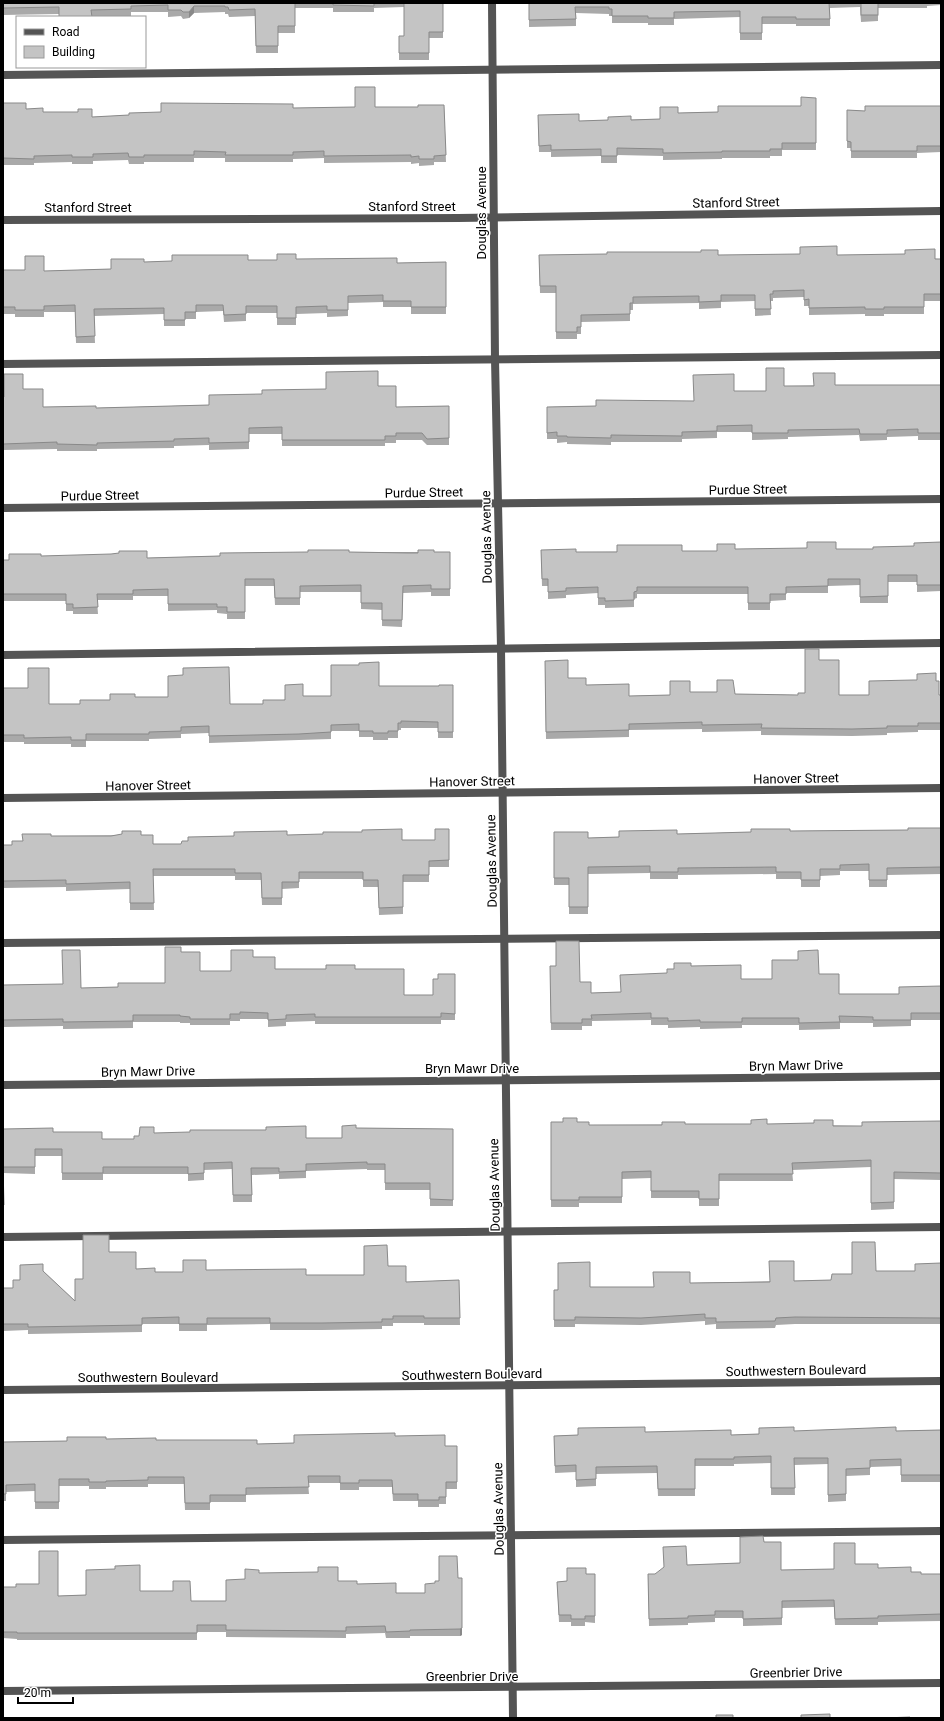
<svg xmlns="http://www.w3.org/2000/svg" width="944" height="1721" viewBox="0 0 944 1721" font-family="Roboto,sans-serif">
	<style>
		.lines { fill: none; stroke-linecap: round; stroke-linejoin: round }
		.service { stroke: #545454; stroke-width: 8 }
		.minor { stroke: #545454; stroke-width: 8 }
		.tertiary { stroke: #545454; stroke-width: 8 }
		.wall { fill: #a9a9a9 }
		.shaded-wall { fill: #898989 }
		.building { fill: #c4c4c4; stroke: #898989 }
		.labels { text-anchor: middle; stroke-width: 3; stroke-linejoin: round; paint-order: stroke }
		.street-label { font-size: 13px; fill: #000; stroke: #fff }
	</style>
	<rect width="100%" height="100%" fill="#fff"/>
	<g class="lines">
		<g class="service">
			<polyline points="3,75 941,65"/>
			<polyline points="3,364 941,355"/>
			<polyline points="3,655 941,643"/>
			<polyline points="3,943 941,935"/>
			<polyline points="3,1237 941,1227"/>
			<polyline points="3,1540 941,1531"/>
		</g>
		<g class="minor">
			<polyline points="3,220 458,218 941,211"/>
			<polyline points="3,508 941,499"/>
			<polyline points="3,798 941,788"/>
			<polyline points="3,1085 941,1076"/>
			<polyline points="3,1691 941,1683"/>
		</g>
		<g class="tertiary">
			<polyline points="492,3 495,359 501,648 513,1718"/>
			<polyline points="3,1390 941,1381"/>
		</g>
	</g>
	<g class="wall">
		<polygon points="3,3 443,3 443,38 429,38 429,60 399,60 399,36 404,36 404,7 374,8 374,12 333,12 333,8 295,8 295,33 278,33 278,53 256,53 255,16 229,17 228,14 225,14 225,12 194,13 189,18 183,19 181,16 168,17 168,12 131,12 131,16 92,17 59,14 3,15"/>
		<polygon points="529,3 941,3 941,5 927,6 927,8 878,8 878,21 861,22 860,7 830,8 830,26 796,26 796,24 762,24 762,40 740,40 740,17 674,19 674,25 648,25 648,23 612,23 612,16 609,16 609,14 576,13 576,26 529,27"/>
		<polygon points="816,98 816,150 782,150 782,156 770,156 770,158 722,158 722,159 663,160 663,156 617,155 617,163 601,163 601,156 551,157 551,152 539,152 538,115 579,121 660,119 678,113 718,112 801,106"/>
		<polygon points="3,103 26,109 43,112 92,117 293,108 418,107 444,105 446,162 434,162 434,165 419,166 419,163 411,164 411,162 324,163 324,158 293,159 293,162 225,162 225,158 194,158 194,162 144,162 144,164 129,164 128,160 93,161 93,164 72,164 72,162 34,163 34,165 3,165"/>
		<polygon points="941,106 941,152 917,153 917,158 851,158 851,148 847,148 847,110 865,111"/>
		<polygon points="539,255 837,255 941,259 941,301 924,301 924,314 884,314 884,316 865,316 865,314 809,315 809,306 804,306 804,297 773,298 773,301 770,301 771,315 755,316 755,301 721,302 721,308 699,309 699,303 633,304 633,310 630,310 630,321 581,322 581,334 577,334 577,339 556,339 556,293 540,293"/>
		<polygon points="296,259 397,263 446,262 446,314 411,314 411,307 383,307 383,302 348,303 348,316 327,317 327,313 296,314 296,325 277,325 277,313 246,313 246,321 224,322 223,311 196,312 196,319 185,319 185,326 164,326 164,314 94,316 95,343 76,343 75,312 44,312 44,317 15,317 15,314 3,314 3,270 44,271 111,269 144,262 277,260"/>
		<polygon points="835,385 941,385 941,440 918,440 918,436 887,437 887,440 860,441 859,435 788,437 788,439 752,440 752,432 717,432 717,438 682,439 682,442 611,442 611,445 567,444 567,442 557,443 557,439 547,439 547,407 596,406 694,401 734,391 766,391 784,386"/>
		<polygon points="378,386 396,407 449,406 449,445 427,445 422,440 396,440 396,443 385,443 385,446 282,446 282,434 249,434 249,449 209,450 209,445 174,446 174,448 97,449 97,451 57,451 57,449 3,450 3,397 23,389 43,407 96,408 209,405 262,394 326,389"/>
		<polygon points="941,542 941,591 917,592 917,582 888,582 888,603 860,603 860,585 828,586 828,593 786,593 786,600 770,601 770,610 748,610 748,594 637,594 637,598 634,599 634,607 605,608 605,605 598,605 598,593 566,595 566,598 548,599 548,586 542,586 541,550 576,552 717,551 735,549 873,549 914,546"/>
		<polygon points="349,552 450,552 450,596 431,596 431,592 403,593 402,627 382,626 382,610 361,609 361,592 300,592 300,605 275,605 274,586 245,586 245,619 227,619 227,614 217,613 217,610 168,611 168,596 133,596 133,600 97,600 98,614 73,614 73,611 66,611 66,601 3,601 3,560 9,560 41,556 147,558"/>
		<polygon points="819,660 839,695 869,695 936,681 939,695 941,695 941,730 918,730 918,732 887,733 887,735 852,736 761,735 761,731 702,732 702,729 629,730 629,737 546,739 545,661 568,678 586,685 629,696 670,695 690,692 735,694 798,695 805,693"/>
		<polygon points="453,685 453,738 438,738 438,728 401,728 401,730 398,730 398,738 388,738 388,740 373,740 373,737 359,737 359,731 331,731 331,739 299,740 209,743 209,733 181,734 181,738 149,739 149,741 86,741 86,747 71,747 71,744 24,744 24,742 3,742 3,688 49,704 80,704 135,697 230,704 263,704 303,696 331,696 379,686 439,686"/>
		<polygon points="941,828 941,874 887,875 887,887 869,887 869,871 840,871 840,875 820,876 820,887 801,887 801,879 776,879 776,874 678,875 678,879 650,879 650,873 588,874 588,914 569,914 569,885 554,885 554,832 588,838 619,837 677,834 790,831 908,830"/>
		<polygon points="449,829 449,867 429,867 429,882 403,882 403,914 379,915 378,887 363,887 363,879 299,879 299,888 282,889 282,905 262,905 261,880 235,880 235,876 153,876 154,910 130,910 130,889 66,891 66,887 3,888 3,845 12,845 22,841 51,836 141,835 153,844 181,844 287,835 402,840 435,840"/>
		<polygon points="181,952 200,971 231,971 253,957 275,969 355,969 404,995 433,995 438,979 455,974 455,1020 441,1020 441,1024 315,1024 315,1021 286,1022 286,1026 268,1027 268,1019 240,1019 240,1021 230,1021 230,1025 190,1025 190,1023 180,1023 180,1022 133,1022 133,1028 63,1029 63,1026 3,1027 3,979 3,985 81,988 118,987 165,983"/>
		<polygon points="550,966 580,982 591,993 621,992 667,973 674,969 691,966 741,979 772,979 819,974 839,994 899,994 941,986 941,1020 911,1020 911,1026 873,1027 873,1023 840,1023 840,1029 799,1030 799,1025 742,1025 742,1028 700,1029 700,1027 668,1028 668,1025 651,1025 651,1020 592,1021 592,1026 582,1026 582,1030 551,1030"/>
		<polygon points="941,1121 941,1180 894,1179 894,1209 871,1210 871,1167 792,1170 793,1181 719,1181 719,1206 699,1206 699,1198 651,1198 651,1178 622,1179 622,1203 579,1203 579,1207 551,1207 551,1122 577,1122 589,1125 767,1124 862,1126"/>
		<polygon points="356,1128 453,1129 453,1206 430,1206 430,1190 385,1190 385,1170 367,1170 367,1169 306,1171 306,1178 279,1179 279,1174 252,1175 252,1202 233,1202 232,1169 204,1170 204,1180 188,1181 188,1174 103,1174 103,1180 62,1180 62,1156 35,1156 35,1174 3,1173 4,1212 3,1212 3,1129 53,1132 102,1139 134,1139 139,1136 154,1133 306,1138 342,1138"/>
		<polygon points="109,1252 136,1269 155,1272 183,1272 206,1270 306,1275 364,1275 388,1266 406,1282 459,1280 460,1325 424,1325 424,1323 393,1323 393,1326 382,1326 382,1329 322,1330 270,1330 270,1324 207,1325 207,1331 179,1331 179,1324 142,1324 142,1332 28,1334 28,1330 3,1331 3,1288 13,1288 43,1271 75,1301 83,1279"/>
		<polygon points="941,1263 941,1324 795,1324 776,1325 775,1328 716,1329 716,1324 705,1325 705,1321 641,1325 575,1324 575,1327 554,1327 554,1290 590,1287 654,1287 690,1283 831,1280 852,1274 876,1271 915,1271"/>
		<polygon points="941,1430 941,1482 901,1482 901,1466 870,1467 870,1475 846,1476 846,1501 828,1502 828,1464 794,1465 795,1495 771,1495 771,1463 734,1464 734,1466 695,1466 695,1496 658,1496 657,1473 596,1474 596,1486 576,1487 576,1472 555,1473 554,1436 645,1432 731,1435 759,1434 794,1431 896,1431"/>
		<polygon points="395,1436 445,1446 457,1446 457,1489 446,1489 446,1504 439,1504 439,1507 418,1507 418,1501 393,1501 392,1487 359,1487 359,1490 340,1490 340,1483 308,1483 309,1494 246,1495 246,1502 210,1502 210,1510 185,1510 184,1484 148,1484 148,1487 106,1487 106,1489 89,1489 89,1486 59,1486 59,1509 35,1509 35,1491 6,1492 6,1501 3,1501 3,1442 67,1441 106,1439 257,1444 294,1443"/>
		<polygon points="764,1542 781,1570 834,1569 855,1564 878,1568 921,1574 941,1574 941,1621 878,1622 878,1625 835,1625 834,1607 782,1608 782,1625 743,1626 743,1618 715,1618 715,1622 688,1623 688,1625 649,1626 648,1574 655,1574 687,1565 740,1563"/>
		<polygon points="259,1573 338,1581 357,1584 396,1593 425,1593 435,1583 439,1581 458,1578 462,1635 460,1636 410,1636 410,1638 386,1638 385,1633 346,1634 346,1638 226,1637 226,1632 197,1632 197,1640 17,1640 17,1639 3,1638 3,1587 16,1587 58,1596 86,1595 140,1591 191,1601 226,1601 245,1579"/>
		<polygon points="586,1574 595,1574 595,1623 585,1622 585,1626 571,1626 571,1622 559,1622 557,1582 567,1581"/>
	</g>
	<g class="shaded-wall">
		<polygon points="194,6 194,13 189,18 189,12"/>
		<polygon points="462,1628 462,1635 460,1636 460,1629"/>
	</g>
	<g class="building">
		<polygon points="3,3 295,3 295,26 278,26 278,46 256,46 255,9 229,10 228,7 225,7 225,6 194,6 189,12 183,12 181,10 168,10 168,5 131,6 131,9 91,10 92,17 59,17 59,7 3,8"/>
		<polygon points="333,3 374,3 374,6 333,5"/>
		<polygon points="404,3 443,3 443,32 429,32 429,53 399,53 399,36 404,36"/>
		<polygon points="529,3 829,3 830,19 796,19 796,17 762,17 762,33 740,33 740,11 674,12 674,18 648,18 648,16 612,16 612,9 609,9 609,7 575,7 576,19 529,20"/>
		<rect x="861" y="3" width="17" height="12"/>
		<polygon points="355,87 375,87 375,107 418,107 418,105 444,105 446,155 434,156 434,159 419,159 419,156 411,157 411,155 324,156 324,151 293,152 293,155 225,155 226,152 194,151 194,155 144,155 144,157 129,157 128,153 93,154 93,157 72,157 72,155 34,156 34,159 3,158 3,103 26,103 26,109 43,108 43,112 78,112 78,109 92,109 92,117 129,115 129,113 161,112 161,103 293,104 293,108 355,107"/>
		<polygon points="801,97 816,98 816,143 782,143 782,149 770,149 770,151 722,151 722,152 663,153 663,149 617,148 617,156 601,156 601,149 551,150 551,145 539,146 538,115 579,114 579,121 608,120 608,117 631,116 631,120 660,119 660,107 678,107 678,113 718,112 718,106 801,106"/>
		<polygon points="865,106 941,106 941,146 917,146 917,151 851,151 851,142 847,141 847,110 865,111"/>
		<polygon points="837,246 837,255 905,254 905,250 935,249 935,259 941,259 941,294 924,294 924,307 884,307 884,309 865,309 865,307 809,308 809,299 804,300 804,290 773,291 773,294 770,294 771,309 755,309 755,295 721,295 721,301 699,302 699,296 633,297 633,303 630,303 630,314 581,315 581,327 577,327 577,332 556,332 556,286 540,286 539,255 607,254 607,252 701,252 701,250 718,250 718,255 800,254 800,247"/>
		<polygon points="277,254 296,254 296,259 397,258 397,263 446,262 446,307 411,307 411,301 383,301 383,295 348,296 348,310 327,310 327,306 296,307 296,318 277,318 277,306 246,306 246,314 224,315 223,305 196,305 196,312 185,312 185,320 164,320 164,308 94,309 95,336 76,337 75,305 44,306 44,310 15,310 15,307 3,307 3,270 25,270 25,256 44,256 44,271 111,269 111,259 144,259 144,262 172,261 172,255 248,255 248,260 277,260"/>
		<polygon points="766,368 784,368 784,386 814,386 813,373 835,373 835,385 941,385 941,433 918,433 918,429 887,430 887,434 860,434 859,429 788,430 788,433 752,433 752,425 717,426 717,431 682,432 682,436 611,435 611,438 567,437 567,436 557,436 557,432 547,433 547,407 596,406 596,400 694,401 693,375 734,374 734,391 766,391"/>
		<polygon points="378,371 378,386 396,386 396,407 449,406 449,438 427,439 422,433 396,433 396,436 385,436 385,440 282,440 282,427 249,428 249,442 209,443 209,438 174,439 174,441 97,443 97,445 57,444 57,442 3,444 3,397 4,397 4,374 23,374 23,389 43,389 43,407 96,406 96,408 209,405 209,395 262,394 262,390 326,389 326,372"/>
		<polygon points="807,542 836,542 836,549 873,549 873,547 914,546 914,543 941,542 941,585 917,585 917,575 888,575 888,596 860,597 860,579 828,579 828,586 786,587 786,594 770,594 770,603 748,603 748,587 637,587 637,591 634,592 634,600 605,601 605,598 598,598 598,587 566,588 566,591 548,592 548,579 542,579 541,550 576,549 576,552 617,552 617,545 682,545 682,551 717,551 717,544 735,544 735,549 807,548"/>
		<polygon points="308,550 349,550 349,552 408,553 418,553 418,550 434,550 434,552 450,552 450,589 431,589 431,585 403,586 402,620 382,620 382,603 361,603 361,585 300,586 300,598 275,598 274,579 245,579 245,612 227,612 227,607 217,607 217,604 168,604 168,589 133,590 133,594 97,594 98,607 73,608 73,604 66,604 66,594 3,594 3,560 9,560 9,554 41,554 41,556 111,554 119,553 119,551 147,551 147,558 220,556 220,553 308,552"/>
		<polygon points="805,649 819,649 819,660 839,660 839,695 869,695 869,681 913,680 917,680 917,674 936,673 936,681 939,681 939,695 941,695 941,723 918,723 918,726 887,726 887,728 852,729 761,728 762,724 702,725 702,722 629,724 629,730 546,732 545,661 568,660 568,678 586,678 586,685 629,684 629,696 670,695 670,681 690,681 690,692 717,692 717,680 733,680 735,694 798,695 798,693 805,693"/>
		<polygon points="379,662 379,686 439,686 439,685 453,685 453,732 438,732 438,722 401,721 401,723 398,723 398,731 388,731 388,733 373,733 373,731 359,731 359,724 331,725 331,732 299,734 209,736 209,726 181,727 181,731 149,732 149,734 86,734 86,740 71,740 71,737 24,738 24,735 3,735 3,688 28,688 28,668 49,668 49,704 80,704 80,700 110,700 110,694 135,694 135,697 168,697 168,676 183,675 183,668 229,667 230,704 263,704 263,700 285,700 285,685 303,684 303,696 331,696 331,665 359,665 359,663"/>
		<polygon points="908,828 941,828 941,867 887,868 887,880 869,880 869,864 840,865 840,869 820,869 820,880 801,880 801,872 776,872 776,867 678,868 678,872 650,872 650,866 588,867 588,907 569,907 569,878 554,878 554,832 588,832 588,838 619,837 619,831 677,830 677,834 751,832 751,829 790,829 790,831 908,830"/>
		<polygon points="402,829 402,840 435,840 435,829 449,829 449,860 429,861 429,875 403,875 403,907 379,908 378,880 363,880 363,872 299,872 299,882 282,882 282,898 262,898 261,873 235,873 235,869 153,869 154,903 130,903 130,882 66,884 66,880 3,881 3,845 12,845 12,841 23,841 22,834 51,834 51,836 111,836 122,834 122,831 141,831 141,835 153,835 153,844 181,844 182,841 188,841 188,837 234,836 234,832 287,831 287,835 323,834 323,832 362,832 362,830"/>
		<polygon points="556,941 579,941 580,982 591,982 591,993 621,992 620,975 667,973 667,969 674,969 674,963 691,963 691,966 741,965 741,979 772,979 772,960 798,960 798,951 818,950 819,974 839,974 839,994 899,994 899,987 941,986 941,1013 911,1013 911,1020 873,1020 873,1017 839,1016 840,1022 799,1023 799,1018 742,1018 742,1022 700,1022 700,1020 668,1021 668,1018 651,1018 651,1013 591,1015 592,1019 582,1019 582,1023 551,1023 550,966 556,966"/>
		<polygon points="165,947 181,947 181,952 200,952 200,971 231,971 231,950 253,950 253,957 275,957 275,969 326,969 326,965 355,965 355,969 404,969 404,995 433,995 433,979 438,979 438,974 455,974 455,1014 441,1013 441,1017 315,1017 315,1014 286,1015 286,1019 268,1020 268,1013 240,1012 240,1014 230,1014 230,1019 190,1019 190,1017 180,1016 180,1015 133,1015 133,1021 63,1022 63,1019 3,1020 3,979 3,985 63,984 62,950 80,950 81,988 118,987 118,983 165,983"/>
		<polygon points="563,1118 577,1118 577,1122 589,1122 589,1125 662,1125 662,1122 685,1122 685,1124 751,1124 751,1120 767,1119 767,1124 814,1123 814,1120 833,1120 833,1126 862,1126 862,1122 941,1121 941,1173 894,1172 894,1202 871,1203 871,1160 792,1163 793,1174 719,1174 719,1199 699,1199 699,1191 651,1191 651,1171 622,1172 622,1197 579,1197 579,1200 551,1200 551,1122 563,1122"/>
		<polygon points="356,1125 356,1128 453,1129 453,1200 430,1199 430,1183 385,1183 385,1164 367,1164 367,1162 306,1164 306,1171 279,1172 279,1168 251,1168 252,1195 233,1195 232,1162 204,1163 204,1173 188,1174 188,1167 103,1167 103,1173 62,1173 62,1149 35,1149 35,1167 3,1167 4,1205 3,1205 3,1129 53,1128 53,1132 102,1132 102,1139 134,1139 134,1136 139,1136 140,1127 154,1127 154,1133 190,1132 190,1130 266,1130 266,1127 306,1126 306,1138 342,1138 342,1126"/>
		<polygon points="83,1235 109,1235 109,1252 136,1252 136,1269 155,1268 155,1272 183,1272 183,1260 206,1260 206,1270 306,1269 306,1275 364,1275 364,1246 387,1245 388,1266 406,1266 406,1282 459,1280 460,1318 424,1318 424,1316 393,1316 393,1319 382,1319 382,1322 322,1323 270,1323 270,1318 207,1318 207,1324 179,1324 179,1317 142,1318 142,1325 28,1327 28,1324 3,1324 3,1288 13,1288 13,1280 20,1280 20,1265 43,1264 43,1271 75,1301 75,1279 83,1279"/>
		<polygon points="852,1242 875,1242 876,1271 915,1271 915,1264 941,1263 941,1318 795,1317 776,1318 775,1321 716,1322 716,1318 705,1318 705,1314 641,1318 575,1317 575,1320 554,1320 554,1290 558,1290 558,1263 590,1262 590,1287 654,1287 653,1272 690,1272 690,1283 770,1282 769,1261 794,1261 794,1281 831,1280 832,1274 852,1274"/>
		<polygon points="645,1427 645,1432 731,1430 731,1435 759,1434 759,1428 794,1427 794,1431 896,1427 896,1431 941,1430 941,1475 901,1475 901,1459 870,1460 870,1468 846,1469 846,1494 828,1495 828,1458 794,1458 795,1488 771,1488 771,1456 734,1457 734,1459 695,1459 695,1489 658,1489 657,1466 596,1467 596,1479 576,1480 576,1465 555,1466 554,1436 578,1435 578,1428"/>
		<polygon points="395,1433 395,1436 445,1435 445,1446 457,1446 457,1482 446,1482 446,1497 439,1497 439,1500 418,1500 418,1494 393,1494 392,1480 359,1480 359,1483 340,1483 340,1476 308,1476 309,1487 246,1488 246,1495 210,1495 210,1503 185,1503 184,1477 148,1477 148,1480 106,1481 106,1482 89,1482 89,1479 59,1479 59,1502 35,1502 35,1484 6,1485 6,1494 3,1494 3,1442 67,1441 67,1437 106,1437 106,1439 156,1438 156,1440 257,1440 257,1444 294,1443 294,1435"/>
		<polygon points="763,1536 764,1542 781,1542 781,1570 834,1569 834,1543 855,1543 855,1564 878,1564 878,1568 911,1567 911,1572 921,1572 921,1574 941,1574 941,1614 878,1616 878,1618 835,1619 834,1600 782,1601 782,1618 743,1619 743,1611 715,1611 715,1615 688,1616 688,1618 649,1619 648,1574 655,1574 664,1567 663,1547 686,1546 687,1565 740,1563 740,1537"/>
		<polygon points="39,1551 58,1551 58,1596 86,1595 86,1570 115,1569 115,1566 140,1565 140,1591 173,1591 173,1581 190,1581 191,1601 226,1601 226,1580 245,1579 245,1569 259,1570 259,1573 318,1572 318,1567 338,1567 338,1581 357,1581 357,1584 396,1583 396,1593 425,1593 425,1584 435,1583 435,1581 439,1581 439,1556 457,1556 458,1578 462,1578 462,1628 460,1629 410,1630 410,1631 386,1632 385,1626 346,1627 346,1631 226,1630 226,1625 197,1625 197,1633 17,1633 17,1632 3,1632 3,1587 16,1587 16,1584 39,1584"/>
		<polygon points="567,1568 586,1568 586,1574 595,1574 595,1616 585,1616 585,1619 571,1619 571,1615 559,1615 557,1582 567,1581"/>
		<polygon points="830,1714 830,1718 801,1718 801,1715"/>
		<polygon points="716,1715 733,1715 733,1718 707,1718 716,1718"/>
		<polygon points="910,1717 910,1718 884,1718"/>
	</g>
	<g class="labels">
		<g class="street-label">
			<text transform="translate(736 202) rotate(-1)" y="5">Stanford Street</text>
			<text x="412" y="211">Stanford Street</text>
			<text x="88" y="212">Stanford Street</text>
			<text transform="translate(481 213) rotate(-90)" y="5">Douglas Avenue</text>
			<text transform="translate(748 489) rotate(-1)" y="5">Purdue Street</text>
			<text transform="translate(424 492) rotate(-1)" y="5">Purdue Street</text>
			<text transform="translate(100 495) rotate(-1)" y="5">Purdue Street</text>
			<text transform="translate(486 537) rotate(-91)" y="5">Douglas Avenue</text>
			<text transform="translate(796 778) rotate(-1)" y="5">Hanover Street</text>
			<text transform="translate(472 781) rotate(-1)" y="5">Hanover Street</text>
			<text transform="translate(148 785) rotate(-1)" y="5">Hanover Street</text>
			<text transform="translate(491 861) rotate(-91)" y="5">Douglas Avenue</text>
			<text transform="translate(796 1065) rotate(-1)" y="5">Bryn Mawr Drive</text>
			<text x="472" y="1073">Bryn Mawr Drive</text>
			<text transform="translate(148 1071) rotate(-1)" y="5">Bryn Mawr Drive</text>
			<text transform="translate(494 1185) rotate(-91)" y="5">Douglas Avenue</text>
			<text transform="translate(796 1370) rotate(-1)" y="5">Southwestern Boulevard</text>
			<text transform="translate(472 1374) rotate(-1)" y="5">Southwestern Boulevard</text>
			<text x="148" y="1382">Southwestern Boulevard</text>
			<text transform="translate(498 1509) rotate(-91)" y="5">Douglas Avenue</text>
			<text transform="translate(796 1672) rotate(-1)" y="5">Greenbrier Drive</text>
			<text x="472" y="1681">Greenbrier Drive</text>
		</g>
	</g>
	<rect width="944" height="1721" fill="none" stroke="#000000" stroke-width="8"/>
	<rect x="16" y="16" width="130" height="52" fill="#ffffff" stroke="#999999"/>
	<rect x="24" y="29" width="20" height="6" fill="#545454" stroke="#999999"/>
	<text x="52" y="36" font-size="12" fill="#000000">Road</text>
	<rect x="24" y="46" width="20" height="12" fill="#c4c4c4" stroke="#999999"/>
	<text x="52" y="56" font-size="12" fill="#000000">Building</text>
	<path d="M18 1697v6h55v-6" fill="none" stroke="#000000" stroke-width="2"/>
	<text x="24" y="1697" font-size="12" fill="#000000" stroke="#ffffff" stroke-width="3" paint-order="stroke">20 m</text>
</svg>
